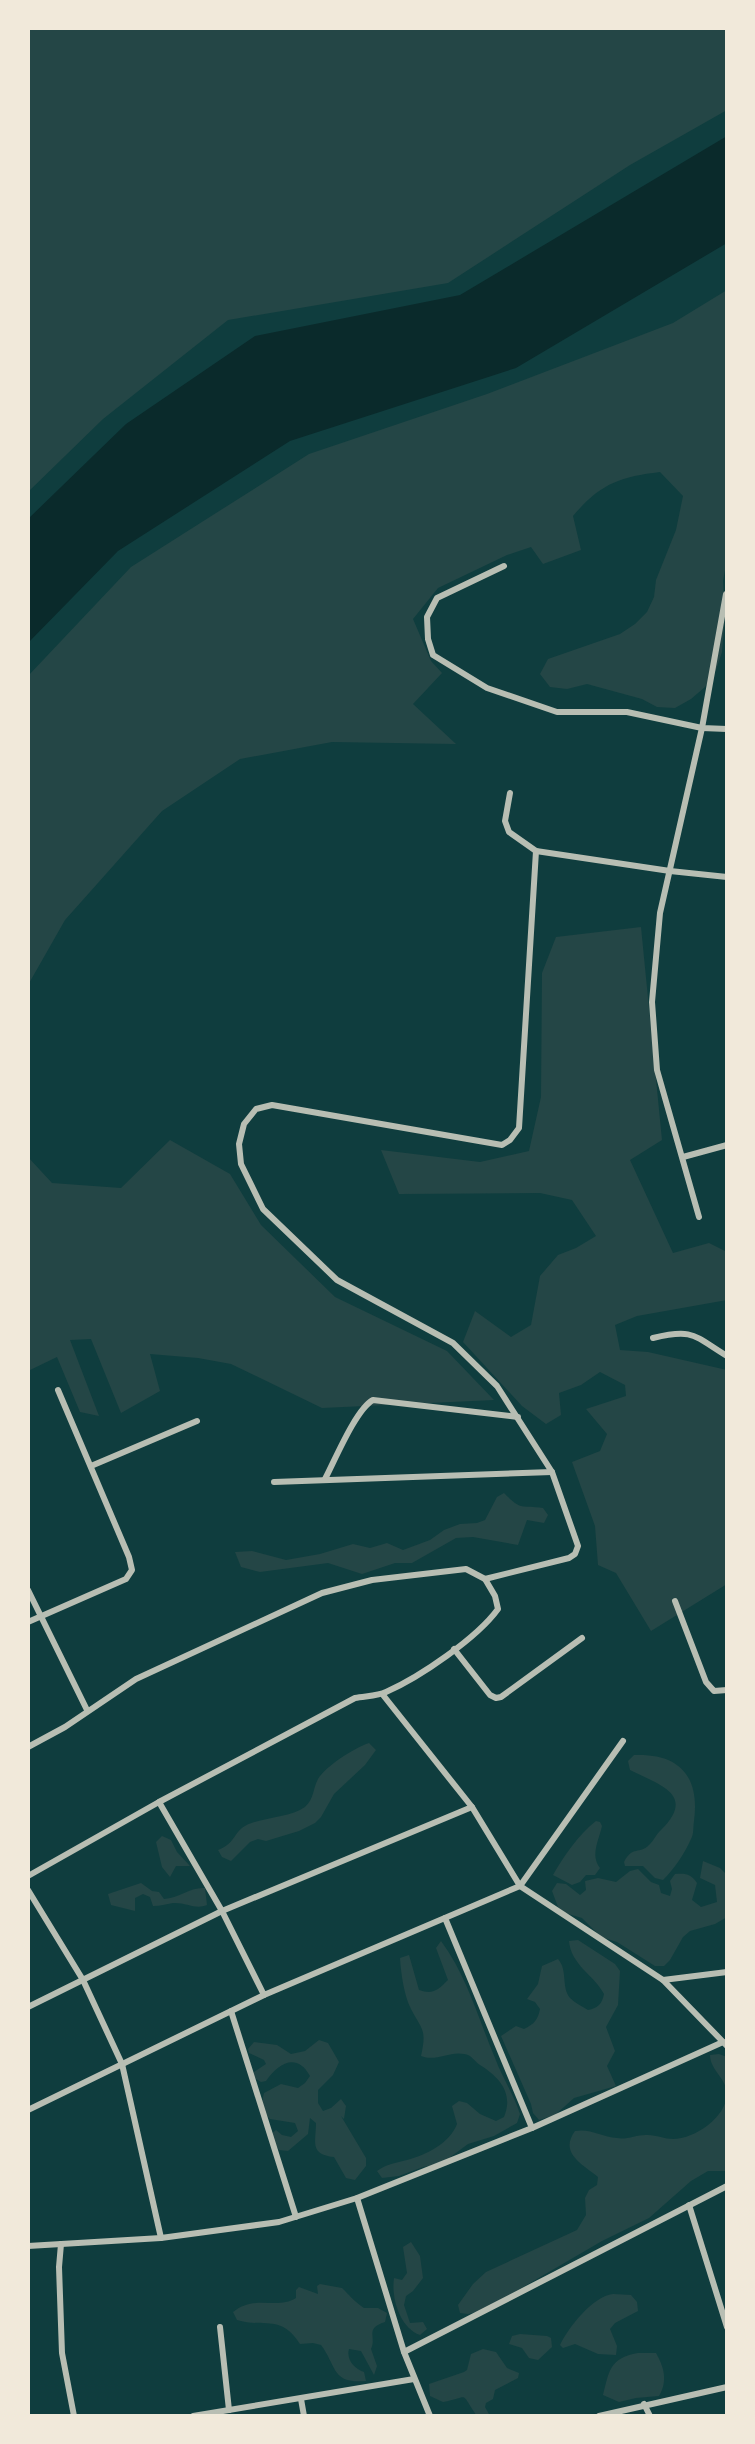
<svg xmlns="http://www.w3.org/2000/svg" width="755" height="2444" viewBox="0 0 755 2444" font-family="'Nunito Sans',sans-serif">
	<style>
		.green { fill: #244646 }
		.water { fill: #0a2a2b }
		.lines { fill: none; stroke-linecap: round; stroke-linejoin: round }
		.minor { stroke: #b8beb3; stroke-width: 6 }
	</style>
	<rect width="100%" height="100%" fill="#0f3d3e"/>
	<g class="green">
		<polygon points="28,28 727,28 727,110 630,165 448,283 228,320 103,419 28,492"/>
		<path d="M 727,290 L 727,559 L 723,581 L 725,616 L 722,652 L 716,670 L 705,687 L 691,699 L 675,708 L 657,707 L 642,699 L 587,684 L 567,689 L 550,687 L 540,674 L 548,659 L 620,634 L 635,624 L 647,612 L 654,597 L 656,580 L 676,530 L 683,496 L 660,472 C 619,477 600,484 573,516 L 581,550 L 543,564 L 531,547 L 507,555 L 438,588 L 413,619 L 431,661 L 442,673 L 413,704 L 456,744 L 332,742 L 240,759 L 162,811 L 65,920 L 28,985 L 28,676 L 131,567 L 309,454 L 487,394 L 673,323 Z"/>
		<polygon points="641,927 662,1140 630,1160 673,1253 709,1243 725,1251 727,1250 727,1300 637,1316 615,1325 620,1350 648,1352 727,1370 727,1584 651,1631 616,1573 598,1565 595,1526 572,1462 600,1451 607,1434 586,1409 626,1396 625,1385 600,1372 581,1385 559,1393 561,1415 546,1424 522,1406 463,1342 475,1311 511,1337 531,1325 540,1276 558,1255 576,1248 596,1236 572,1200 540,1193 399,1194 381,1150 480,1162 529,1151 541,1097 542,973 556,937"/>
		<polygon points="170,1140 230,1174 261,1225 335,1297 447,1351 494,1400 322,1408 231,1364 198,1358 150,1354 160,1391 121,1413 91,1339 70,1340 99,1416 80,1412 57,1357 28,1371 28,1157 52,1183 121,1188"/>
		<path d="M 504,1493 C 523,1512 520,1504 543,1508 L 548,1515 L 544,1523 L 527,1520 L 518,1545 L 473,1537 L 456,1538 L 412,1563 L 395,1563 L 362,1574 L 328,1563 L 260,1572 L 241,1567 L 235,1552 L 252,1551 L 286,1560 L 320,1554 L 353,1544 L 370,1548 L 387,1543 L 403,1550 L 430,1540 L 444,1530 L 460,1524 L 477,1523 L 485,1520 L 497,1497 Z"/>
		<path d="M 369,1743 L 376,1750 L 365,1765 L 334,1794 L 321,1817 L 315,1823 L 299,1831 L 266,1841 L 258,1839 L 250,1842 L 231,1861 L 222,1857 L 218,1850 C 236,1843 233,1833 245,1826 C 261,1817 290,1818 305,1807 C 314,1799 313,1788 318,1779 C 326,1766 354,1748 369,1743 Z"/>
		<path d="M 634,1755 C 679,1753 700,1776 694,1821 C 693,1827 694,1834 691,1839 C 685,1853 674,1869 663,1880 L 655,1878 L 643,1866 L 625,1866 L 624,1862 C 633,1845 639,1855 649,1845 C 654,1841 656,1834 661,1830 C 697,1794 659,1785 630,1770 L 628,1761 Z"/>
		<path d="M 596,1821 L 600,1822 L 602,1826 C 599,1840 590,1855 600,1868 L 595,1875 L 586,1875 L 580,1882 L 572,1885 L 553,1875 C 564,1856 578,1835 596,1821 Z"/>
		<polygon points="162,1836 171,1840 177,1852 190,1866 176,1866 170,1877 162,1867 156,1842"/>
		<path d="M 703,1861 L 720,1868 L 727,1875 L 727,1917 L 715,1924 L 690,1931 L 683,1937 L 670,1960 L 664,1966 L 655,1966 L 617,1942 L 601,1937 L 582,1918 L 565,1913 L 558,1907 L 552,1891 L 557,1883 L 566,1884 L 580,1895 L 586,1890 L 585,1881 L 598,1878 L 616,1882 L 630,1871 L 638,1869 L 651,1882 L 659,1885 L 661,1893 L 670,1896 L 672,1889 L 670,1881 L 675,1874 C 686,1873 691,1874 697,1883 L 692,1900 L 701,1907 L 717,1902 L 715,1885 L 700,1878 Z"/>
		<path d="M 141,1883 L 152,1891 L 159,1892 L 164,1899 C 179,1898 190,1887 205,1888 L 207,1905 C 195,1910 186,1902 173,1903 C 166,1904 160,1906 153,1906 L 150,1897 L 143,1894 L 135,1898 L 135,1911 L 111,1905 L 108,1894 Z"/>
		<path d="M 578,1940 L 615,1964 L 620,1971 L 618,2005 L 606,2027 L 615,2051 L 607,2066 L 616,2086 L 574,2098 L 555,2115 L 539,2120 L 533,2113 L 531,2104 L 501,2036 L 516,2026 L 524,2029 C 534,2024 538,2020 540,2009 L 535,2002 L 527,1999 L 538,1984 L 542,1966 L 558,1959 C 568,1970 561,1987 570,1998 C 575,2003 582,2006 588,2010 C 598,2008 602,2004 604,1994 C 594,1975 571,1965 569,1941 Z"/>
		<path d="M 441,1941 C 467,1976 478,2018 495,2058 C 502,2077 514,2095 520,2114 L 517,2123 L 494,2136 L 468,2144 L 441,2164 L 423,2167 L 399,2176 L 382,2178 L 377,2171 C 386,2164 396,2163 407,2160 C 426,2155 450,2143 457,2124 L 452,2106 L 459,2101 L 467,2103 L 480,2114 L 496,2121 L 504,2117 C 514,2093 499,2077 480,2065 C 474,2061 472,2055 464,2054 C 449,2051 436,2062 421,2056 C 427,2029 422,2030 411,2009 C 404,1995 401,1974 400,1958 L 409,1955 L 419,1990 C 433,1995 438,1990 448,1980 L 436,1948 Z"/>
		<path d="M 319,2040 L 328,2043 L 339,2062 L 333,2075 L 318,2090 L 318,2103 L 323,2111 L 331,2108 L 341,2099 L 346,2106 L 344,2119 L 341,2116 L 366,2158 L 366,2166 L 355,2180 L 346,2178 L 334,2157 C 309,2154 316,2142 316,2123 L 310,2118 L 308,2134 L 288,2151 L 279,2150 L 270,2135 L 276,2130 L 282,2135 L 291,2137 L 298,2131 L 295,2123 L 270,2119 C 262,2110 261,2104 264,2093 L 281,2084 L 298,2088 L 305,2083 L 310,2076 C 297,2052 278,2063 266,2081 L 261,2082 L 253,2077 L 254,2072 L 266,2064 L 264,2060 L 249,2053 L 248,2049 L 254,2042 L 277,2045 L 291,2054 L 305,2051 Z"/>
		<path d="M 719,2054 L 727,2057 L 727,2171 L 708,2171 L 691,2181 L 649,2218 L 602,2241 L 482,2311 L 468,2314 L 460,2313 L 458,2305 L 473,2284 L 486,2272 L 577,2230 L 586,2215 L 585,2198 L 589,2190 L 597,2185 L 598,2177 C 582,2164 559,2153 575,2131 C 590,2128 602,2137 617,2138 C 627,2140 638,2134 648,2135 C 656,2135 665,2139 673,2139 C 694,2139 726,2118 727,2094 C 727,2079 710,2070 710,2055 Z"/>
		<path d="M 411,2242 L 420,2256 L 423,2278 L 413,2291 L 406,2296 L 404,2305 L 410,2323 L 423,2322 L 427,2329 L 420,2335 C 400,2328 391,2298 394,2278 L 402,2280 L 407,2273 L 403,2247 Z"/>
		<path d="M 320,2284 L 342,2288 C 349,2295 355,2302 364,2308 L 378,2308 L 387,2313 L 385,2322 C 364,2329 377,2336 371,2349 L 377,2366 L 374,2375 L 361,2351 L 349,2349 C 346,2359 354,2369 364,2372 L 366,2381 C 331,2384 337,2366 321,2345 L 313,2343 L 300,2344 C 281,2314 264,2328 237,2320 L 233,2312 C 255,2294 277,2310 296,2298 L 296,2290 L 299,2287 L 318,2294 L 317,2286 Z"/>
		<path d="M 613,2294 L 631,2295 L 637,2302 L 638,2311 L 615,2323 L 610,2329 L 617,2346 L 616,2355 L 598,2354 L 575,2344 L 563,2348 L 560,2345 C 568,2328 593,2296 613,2294 Z"/>
		<polygon points="520,2334 547,2336 551,2338 552,2347 538,2360 529,2358 522,2348 509,2344 512,2336"/>
		<path d="M 483,2349 L 496,2352 L 507,2368 L 519,2373 L 518,2378 L 495,2390 L 493,2399 L 486,2403 L 485,2407 L 490,2416 L 477,2416 C 459,2390 471,2397 443,2402 L 430,2396 L 429,2384 L 464,2372 L 467,2370 L 471,2354 Z"/>
		<path d="M 638,2353 L 656,2353 C 664,2367 668,2381 659,2396 L 636,2398 L 619,2402 L 603,2395 C 609,2372 609,2358 638,2353 Z"/>
	</g>
	<polygon class="water" points="727,136 727,243 516,368 290,441 118,551 28,643 28,519 126,424 255,336 460,295"/>
	<g class="lines">
		<g class="minor">
			<polyline points="504,566 437,598 427,617 428,639 433,655 487,688 557,712 627,712 702,728 727,729"/>
			<polyline points="510,793 505,821 509,832 536,851 670,871 727,877"/>
			<polyline points="683,1157 727,1145"/>
			<polyline points="699,1217 657,1070 652,1002 660,913 702,728 726,594"/>
			<path d="M 653,1338 C 694,1328 694,1336 727,1356"/>
			<polyline points="91,1466 197,1421"/>
			<path d="M 325,1479 C 335,1460 356,1409 373,1400 L 518,1417"/>
			<polyline points="274,1482 552,1472"/>
			<polyline points="485,1579 569,1558 575,1554 578,1546 552,1472 497,1386 453,1343 337,1280 263,1209 241,1164 239,1144 244,1124 256,1109 272,1105 502,1145 510,1140 519,1128 536,851"/>
			<polyline points="28,1590 87,1710"/>
			<polyline points="675,1601 706,1682 714,1691 727,1690"/>
			<polyline points="28,1622 126,1579 132,1570 129,1557 58,1390"/>
			<polyline points="454,1649 490,1695 496,1698 501,1697 582,1638"/>
			<polyline points="383,1695 472,1807 520,1886 663,1980 727,2046"/>
			<path d="M 28,1747 L 65,1727 L 136,1679 L 322,1593 L 372,1580 L 466,1569 L 485,1579 L 495,1596 L 498,1609 C 477,1638 420,1677 386,1692 C 378,1696 365,1696 355,1698 L 159,1802 L 28,1876"/>
			<polyline points="472,1807 222,1911 264,1995 520,1886 623,1741"/>
			<polyline points="28,1890 83,1980 122,2064 161,2238"/>
			<polyline points="445,1918 532,2128"/>
			<polyline points="663,1980 727,1972"/>
			<polyline points="28,2007 222,1911 159,1802"/>
			<polyline points="231,2011 296,2217"/>
			<polyline points="28,2110 264,1995"/>
			<polyline points="357,2198 404,2352 430,2416"/>
			<polyline points="689,2205 727,2327"/>
			<polyline points="61,2244 59,2267 62,2353 74,2416"/>
			<polyline points="28,2246 161,2238 279,2222 357,2198 532,2128 723,2042"/>
			<polyline points="220,2327 229,2410"/>
			<polyline points="404,2352 727,2186"/>
			<polyline points="301,2399 304,2416"/>
			<polyline points="644,2404 650,2416"/>
			<polyline points="193,2416 414,2379"/>
			<polyline points="599,2416 727,2387"/>
		</g>
	</g>
	<rect width="755" height="2444" fill="none" stroke="#f1e9da" stroke-width="60"/>
</svg>
